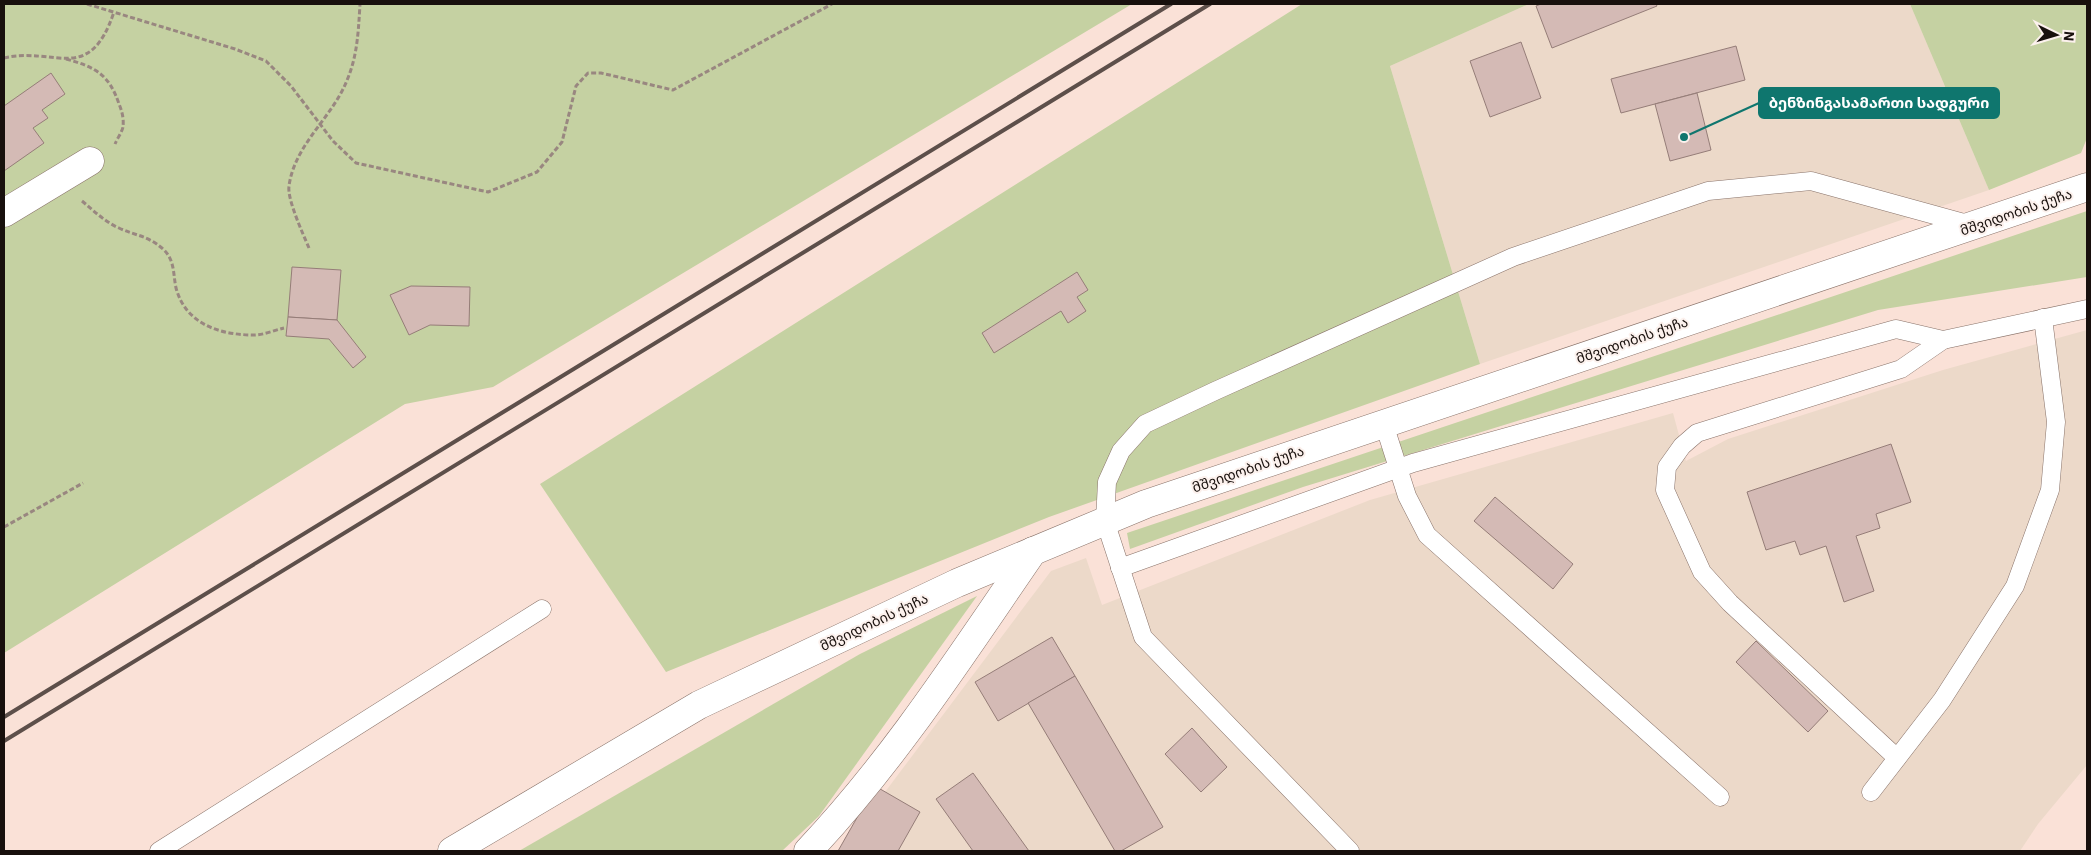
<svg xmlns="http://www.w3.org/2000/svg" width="2091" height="855" viewBox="0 0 2091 855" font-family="'IBM Plex Sans','Noto Sans Georgian',sans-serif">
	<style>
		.industrial { fill: #ecd9c9 }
		.green { fill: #c5d1a2 }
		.building { fill: #d4bab5; stroke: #957d78 }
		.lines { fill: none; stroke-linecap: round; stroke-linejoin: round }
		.service-casing { stroke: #89736a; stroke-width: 19 }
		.minor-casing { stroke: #89736a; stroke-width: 29 }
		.secondary-casing { stroke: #89736a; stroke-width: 29 }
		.path { stroke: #998780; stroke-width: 3; stroke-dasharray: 5 2.5; stroke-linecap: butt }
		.service { stroke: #fff; stroke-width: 18 }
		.minor { stroke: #fff; stroke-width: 28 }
		.secondary { stroke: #fff; stroke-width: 28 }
		.rail { stroke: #5d4f4a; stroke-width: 4 }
		.labels { text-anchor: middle; stroke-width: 4; stroke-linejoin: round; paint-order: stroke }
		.street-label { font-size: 14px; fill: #18100d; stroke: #fcf1ed }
		.leader { fill: none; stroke: #0f766e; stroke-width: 2 }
		.callout-dot { fill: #0f766e; stroke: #fcf1ed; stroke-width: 2 }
		.callout { fill: #0f766e; stroke: #0f766e; stroke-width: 2 }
		.callout-label { font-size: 15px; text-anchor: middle; font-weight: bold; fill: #fff }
	</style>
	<rect width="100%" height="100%" fill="#fae1d7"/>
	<g class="industrial">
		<polygon points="1529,4 1910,4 1989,190 1480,364 1390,66"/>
		<polygon points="2087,330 2087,765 2038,824 2020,851 837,851 855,832 1051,571 1086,558 1102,605 1370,500 1673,413 1686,461 1728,439 1943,370"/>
	</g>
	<g class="green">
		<polygon points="4,4 1132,4 493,387 405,404 4,653"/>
		<polygon points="1302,4 1529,4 1390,66 1480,364 1049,517 666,672 540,484"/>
		<polygon points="1910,4 2087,4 2087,138 2081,153 1989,190"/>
		<polygon points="2087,211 2087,277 1878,310 1303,487 1130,549 1127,533"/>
		<polygon points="977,596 819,816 782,851 519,851 860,654"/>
	</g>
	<g class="building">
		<polygon points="1541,4 1656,4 1657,6 1552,48 1536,6"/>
		<polygon points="1521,42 1541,98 1490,117 1470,61"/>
		<polygon points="1736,46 1745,80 1621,113 1611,79"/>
		<polygon points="51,73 65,94 42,110 48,118 33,128 44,143 4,171 4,106"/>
		<polygon points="1697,93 1711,150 1670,161 1655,104"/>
		<polygon points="292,267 341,270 337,320 288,317"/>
		<polygon points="1077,272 1088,290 1077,297 1086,311 1068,323 1061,311 994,353 982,333"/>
		<polygon points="411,286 470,287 469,326 430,325 409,335 390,295"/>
		<polygon points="288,317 337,320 366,357 353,368 329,339 286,336"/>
		<polygon points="1891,444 1911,502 1876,514 1880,528 1856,536 1874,591 1844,602 1826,546 1800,555 1795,541 1766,550 1747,492"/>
		<polygon points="1495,497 1573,564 1553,589 1474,521"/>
		<polygon points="1052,637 1075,676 998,721 975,682"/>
		<polygon points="1756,641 1828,711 1808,732 1736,662"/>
		<polygon points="1075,676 1163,827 1121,851 1115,851 1028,703"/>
		<polygon points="1192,728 1227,767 1201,792 1165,754"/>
		<polygon points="973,773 1029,851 973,851 936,799"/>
		<polygon points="875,786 920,812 898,851 838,851"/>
	</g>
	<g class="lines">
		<defs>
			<g id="service">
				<polyline points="1384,424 1407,496 1427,535 1720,797"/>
				<polyline points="1120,568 1413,463 1896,329 1943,340"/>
				<polyline points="1897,758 1730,603 1702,572 1665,490 1667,467 1682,446 1697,433 1901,369 1943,340 2087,309"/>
				<polyline points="1871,792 1942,700 2015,586 2050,490 2056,422 2043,318"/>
				<polyline points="159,851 542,609"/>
				<polyline points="1350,851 1143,637 1105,521 1107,482 1121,451 1145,424 1215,391 1513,257 1708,191 1811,181 1971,225"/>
			</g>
			<g id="minor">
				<polyline points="4,213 90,161"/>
				<path d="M 808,851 C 894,760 962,654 1033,551"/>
			</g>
			<polyline id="secondary" points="452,851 699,705 957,583 1146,504 2087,187"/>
		</defs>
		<use href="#service" class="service-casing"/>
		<use href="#minor" class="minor-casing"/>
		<use href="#secondary" class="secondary-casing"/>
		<g class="path">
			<polyline points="87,4 235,49 266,61 291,86 333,141 356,163 488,192 537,172 562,142 576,86 588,73 601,73 673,90 832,4"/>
			<path d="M 4,58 C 55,46 89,86 114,12"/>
			<path d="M 66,59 C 95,67 109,74 119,104 C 122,111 124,119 123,127 C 122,132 117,139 115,144"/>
			<path d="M 82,201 C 94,211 105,222 119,228 C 136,236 147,235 163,249 C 175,260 173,274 176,288 C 186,325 221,335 254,335 C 264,335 275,330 284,328"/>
			<path d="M 309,248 C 303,234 287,199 289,186 C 294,149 324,124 341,93 C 357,63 358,38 360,4"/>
			<polyline points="4,527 83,483"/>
		</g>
		<use href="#service" class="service"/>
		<use href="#minor" class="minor"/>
		<use href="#secondary" class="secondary"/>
		<g class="rail">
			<polyline points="4,717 1171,4"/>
			<polyline points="4,741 1210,4"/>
		</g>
	</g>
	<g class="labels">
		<g class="street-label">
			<text transform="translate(2016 212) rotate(-19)" y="5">მშვიდობის ქუჩა</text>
			<text transform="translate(1632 340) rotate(-19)" y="5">მშვიდობის ქუჩა</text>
			<text transform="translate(1248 469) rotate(-19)" y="5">მშვიდობის ქუჩა</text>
			<text transform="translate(874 622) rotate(-25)" y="5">მშვიდობის ქუჩა</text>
		</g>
	</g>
	<path class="leader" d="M1684 137L1759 103"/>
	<circle class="callout-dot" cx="1684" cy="137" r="5"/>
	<rect class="callout" x="1759" y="88" width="240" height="30" rx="5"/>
	<g class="callout-label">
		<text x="1879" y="108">ბენზინგასამართი სადგური</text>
	</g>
	<rect width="2091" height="855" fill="none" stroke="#18100d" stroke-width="10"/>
	<g transform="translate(2056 35) rotate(95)" stroke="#fcf1ed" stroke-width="4" paint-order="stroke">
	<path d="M0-4L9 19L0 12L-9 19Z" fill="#18100d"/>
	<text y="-8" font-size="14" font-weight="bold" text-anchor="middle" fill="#18100d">N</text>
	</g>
</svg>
